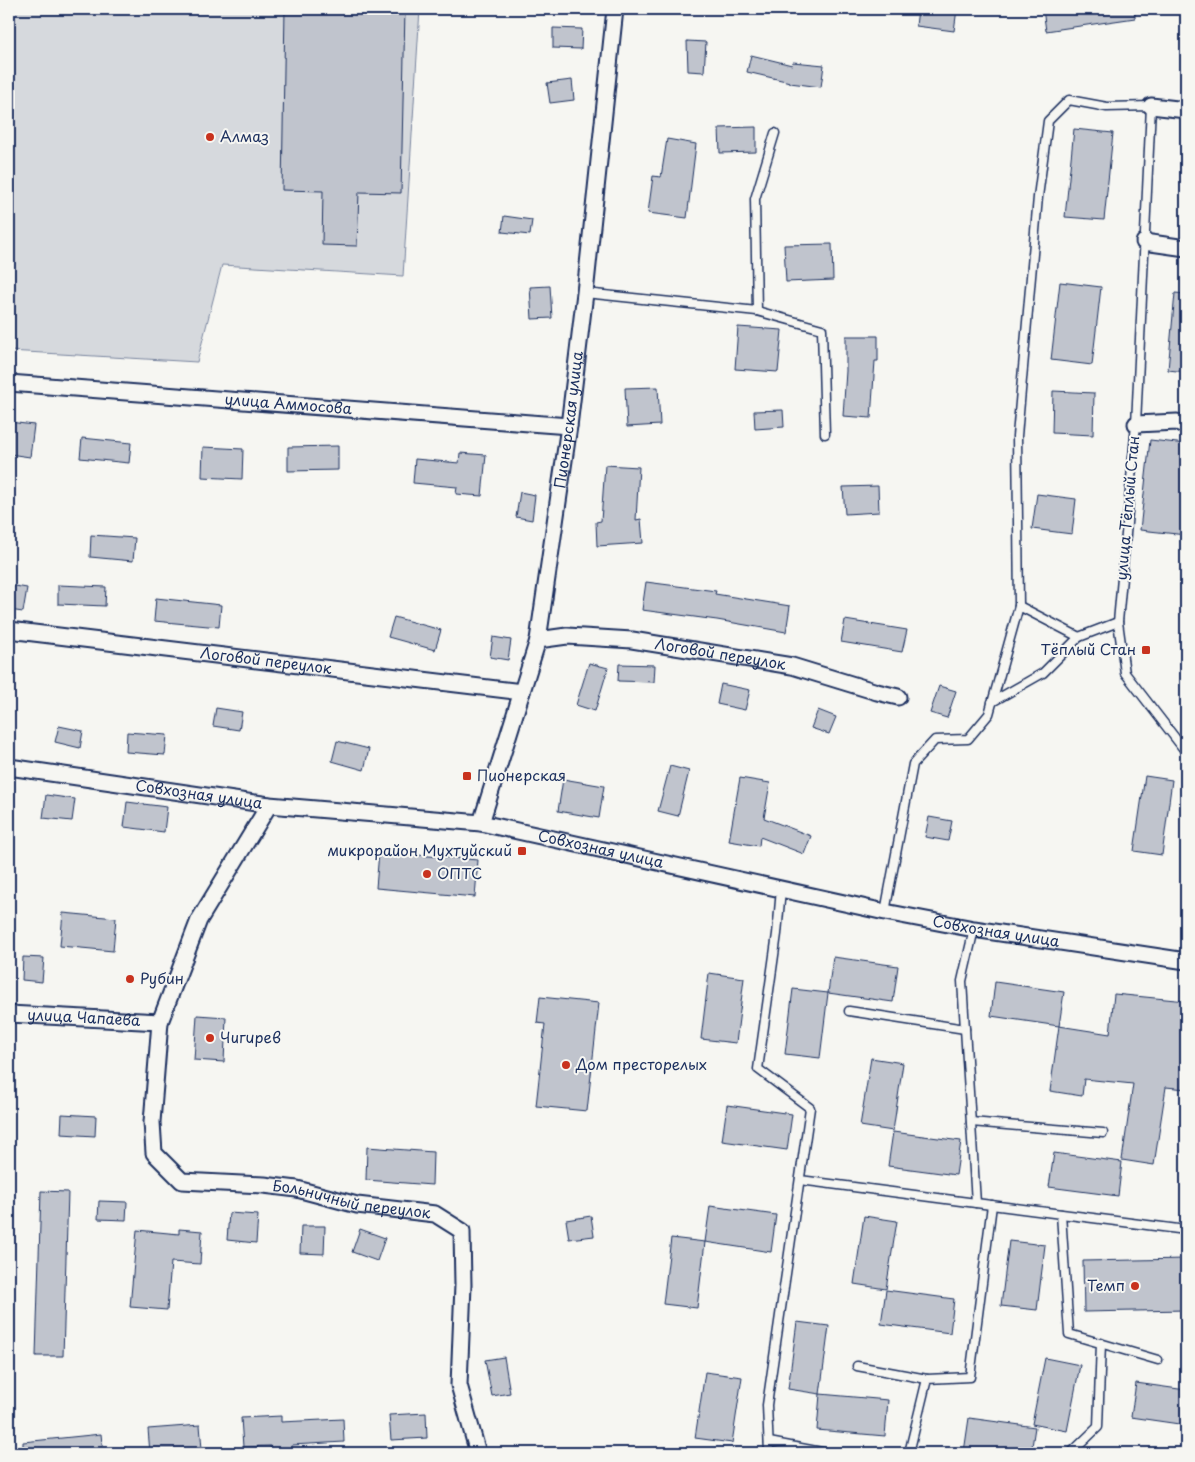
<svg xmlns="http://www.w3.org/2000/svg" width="1195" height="1462" viewBox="0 0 1195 1462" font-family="'Playpen Sans',sans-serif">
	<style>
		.green { fill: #d6d9dd; stroke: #78849e }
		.building { fill: #c0c4cd; stroke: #1b2f5e }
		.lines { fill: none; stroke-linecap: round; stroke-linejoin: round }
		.service-casing { stroke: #1b2f5e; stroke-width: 11 }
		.minor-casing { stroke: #1b2f5e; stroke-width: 19 }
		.service { stroke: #f6f6f2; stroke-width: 8 }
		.minor { stroke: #f6f6f2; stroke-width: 15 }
		.poi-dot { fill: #c8321e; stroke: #f6f6f2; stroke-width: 2 }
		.labels { text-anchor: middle; stroke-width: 4; stroke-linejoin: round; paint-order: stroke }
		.poi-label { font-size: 15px; fill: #1b2f5e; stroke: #f6f6f2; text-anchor: start }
		.street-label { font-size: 15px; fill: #1b2f5e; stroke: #f6f6f2 }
	</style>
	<rect width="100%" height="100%" fill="#f6f6f2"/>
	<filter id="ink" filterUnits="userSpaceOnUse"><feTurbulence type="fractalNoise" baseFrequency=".02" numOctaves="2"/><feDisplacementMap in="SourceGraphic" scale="10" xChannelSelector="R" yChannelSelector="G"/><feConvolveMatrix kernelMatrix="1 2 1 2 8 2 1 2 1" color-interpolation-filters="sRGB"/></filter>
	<g filter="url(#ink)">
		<polygon class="green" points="9,9 420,9 403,276 222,265 197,362 9,351"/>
		<g class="building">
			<polygon points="285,9 405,9 401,193 359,192 357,246 322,245 323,191 282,190"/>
			<polygon points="918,9 957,9 954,31 916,26"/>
			<polygon points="1043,9 1135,9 1135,18 1046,31"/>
			<polygon points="553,28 582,29 581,49 553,48"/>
			<polygon points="687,41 706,42 704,72 688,71"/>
			<polygon points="751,55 792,65 793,62 824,65 821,87 790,83 790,82 747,72"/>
			<polygon points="572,80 574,100 550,103 547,83"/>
			<polygon points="756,127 756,152 720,153 719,128"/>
			<polygon points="1074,129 1113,133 1104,220 1065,217"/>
			<polygon points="667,139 696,144 687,218 648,213 653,176 661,177"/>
			<polygon points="504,216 532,220 530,235 502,232"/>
			<polygon points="832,244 833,280 786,282 784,245"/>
			<polygon points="1060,282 1101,287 1092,365 1051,360"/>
			<polygon points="550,286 552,318 532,319 530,287"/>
			<polygon points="1175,293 1186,294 1186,372 1168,370"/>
			<polygon points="738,327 782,330 778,372 735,369"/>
			<polygon points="846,336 878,336 878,361 875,361 871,418 843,416 846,371"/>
			<polygon points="658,387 660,425 627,427 625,388"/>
			<polygon points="1053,391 1094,393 1093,435 1052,433"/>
			<polygon points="783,410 784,427 755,429 754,411"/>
			<polygon points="9,422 34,425 30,457 9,454"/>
			<polygon points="82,438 131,443 129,463 80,458"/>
			<polygon points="1150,440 1186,444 1186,535 1140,530"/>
			<polygon points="338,446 338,470 288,471 288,447"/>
			<polygon points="203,447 243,449 242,479 202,477"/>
			<polygon points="460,453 486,455 482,496 456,494 457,487 413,483 415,459 459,463"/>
			<polygon points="605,465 639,467 636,520 641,519 643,543 597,546 596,522 601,521"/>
			<polygon points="878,486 879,512 845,514 843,487"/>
			<polygon points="520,492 535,495 532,520 516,517"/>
			<polygon points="1037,494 1076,499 1072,534 1032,529"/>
			<polygon points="91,535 135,538 133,561 90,557"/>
			<polygon points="646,582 716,591 715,594 790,606 786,632 717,620 642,610"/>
			<polygon points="9,585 27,588 23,612 9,610"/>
			<polygon points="58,585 106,587 105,606 58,604"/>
			<polygon points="156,598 221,605 219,627 154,621"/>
			<polygon points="394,617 441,630 435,650 388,637"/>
			<polygon points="845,620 907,630 902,652 841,642"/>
			<polygon points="493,637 511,640 508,660 490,657"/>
			<polygon points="589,663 608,668 595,711 576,705"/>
			<polygon points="619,664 655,665 654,682 618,681"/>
			<polygon points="721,684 750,690 745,710 717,704"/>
			<polygon points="939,686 956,691 947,718 930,713"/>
			<polygon points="216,708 242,712 239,730 213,726"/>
			<polygon points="818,710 836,717 829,734 811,728"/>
			<polygon points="59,726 83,731 80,748 55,742"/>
			<polygon points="127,732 167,735 165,755 126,752"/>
			<polygon points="337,741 369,749 364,770 332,761"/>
			<polygon points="670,766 689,771 678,816 658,811"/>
			<polygon points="1145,776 1172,780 1162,855 1134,851"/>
			<polygon points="740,778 770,783 764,818 811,836 804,854 760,837 759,846 729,841"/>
			<polygon points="563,779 604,786 599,818 558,811"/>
			<polygon points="46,795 75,799 72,821 43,818"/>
			<polygon points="127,802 167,807 164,832 124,827"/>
			<polygon points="929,817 952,821 948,841 925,837"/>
			<polygon points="379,852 478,860 475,897 376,888"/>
			<polygon points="63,913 116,918 113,951 60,946"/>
			<polygon points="23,957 44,958 42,982 22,980"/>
			<polygon points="833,957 898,966 893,1002 828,993"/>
			<polygon points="709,973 744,978 736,1043 701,1039"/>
			<polygon points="995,982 1064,992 1059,1026 991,1016"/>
			<polygon points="793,989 828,993 820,1058 785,1054"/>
			<polygon points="1114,994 1186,1001 1186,1089 1166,1087 1154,1165 1122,1160 1133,1084 1084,1079 1082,1096 1050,1091 1059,1026 1110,1034"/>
			<polygon points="540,997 599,1003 587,1111 536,1106 545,1024 537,1023"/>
			<polygon points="197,1015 226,1017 224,1062 194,1060"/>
			<polygon points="871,1058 903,1063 893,1131 860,1126"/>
			<polygon points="727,1105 792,1114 787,1150 722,1141"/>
			<polygon points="62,1114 96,1116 95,1136 61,1134"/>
			<polygon points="893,1132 961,1141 956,1175 888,1166"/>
			<polygon points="367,1147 433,1152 432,1185 366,1180"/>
			<polygon points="1054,1153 1122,1162 1118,1196 1049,1187"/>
			<polygon points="41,1191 68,1192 63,1356 36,1356"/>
			<polygon points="99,1201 127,1202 126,1220 98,1219"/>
			<polygon points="710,1206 776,1215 771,1252 705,1242"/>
			<polygon points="229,1213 258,1215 256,1243 227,1240"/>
			<polygon points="591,1216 594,1236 569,1239 566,1220"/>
			<polygon points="864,1216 897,1221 886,1289 854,1284"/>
			<polygon points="301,1226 325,1226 324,1254 300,1253"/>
			<polygon points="179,1229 202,1231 200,1264 171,1262 167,1310 130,1307 137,1230 179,1234"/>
			<polygon points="360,1229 385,1238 377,1261 352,1252"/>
			<polygon points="671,1238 705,1242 697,1308 663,1304"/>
			<polygon points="1009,1241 1045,1245 1037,1310 1001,1306"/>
			<polygon points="1186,1259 1186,1310 1084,1312 1083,1261"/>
			<polygon points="886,1290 954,1299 950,1333 881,1324"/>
			<polygon points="797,1322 829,1326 820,1394 788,1389"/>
			<polygon points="504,1357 510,1393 492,1396 485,1360"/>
			<polygon points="1045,1358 1080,1365 1067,1431 1032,1424"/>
			<polygon points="705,1372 742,1377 732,1443 695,1438"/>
			<polygon points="1136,1383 1186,1390 1186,1425 1131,1417"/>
			<polygon points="820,1394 888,1400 885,1436 817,1430"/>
			<polygon points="426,1413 427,1438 391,1440 389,1415"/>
			<polygon points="281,1416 281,1422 343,1419 344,1442 292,1445 293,1453 271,1453 270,1446 243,1447 241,1418"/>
			<polygon points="969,1418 1035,1427 1031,1453 964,1452"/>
			<polygon points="200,1425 202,1449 177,1451 178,1453 150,1453 148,1429"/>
			<polygon points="101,1434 103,1453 23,1453 23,1442"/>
		</g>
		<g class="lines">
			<defs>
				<g id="service">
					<polyline points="585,293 757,311 822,329 825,434"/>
					<polyline points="757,311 755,199 775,133"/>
					<polyline points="1019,606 1017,436 1038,197 1048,121 1069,100 1107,107 1151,106 1136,424 1118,622 1125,673 1186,752"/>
					<polyline points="992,702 1043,673 1079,637"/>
					<polyline points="885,912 913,764 935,740 968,739 989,714 1019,606 1079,637 1118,622"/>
					<polyline points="849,1011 965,1029"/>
					<polyline points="971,1122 1103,1133"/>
					<polyline points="800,1180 976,1203 962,981 974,929"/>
					<polyline points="976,1203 1186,1230"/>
					<polyline points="1061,1214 1069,1334 1158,1360"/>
					<polyline points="857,1366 927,1379"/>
					<polyline points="769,1442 827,1453"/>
					<polyline points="769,1453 767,1405 810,1108 758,1069 777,934 781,889"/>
					<polyline points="909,1453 927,1379 970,1377 992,1205"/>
					<polyline points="1071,1453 1098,1427 1101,1343"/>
				</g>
				<g id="minor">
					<polyline points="1151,106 1186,110"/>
					<polyline points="1144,242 1186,248"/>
					<path id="s1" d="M 9,383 L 569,426"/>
					<polyline points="1136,424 1177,422 1186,426"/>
					<path id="s2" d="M 9,630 L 522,692"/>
					<path id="s3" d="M 538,640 L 567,636 L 632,640 L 792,666 L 877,692 L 898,697"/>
					<path id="s4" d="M 9,767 L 269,805 L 481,823 L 885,912 L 974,929 L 1186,961"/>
					<path id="s5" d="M 269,805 L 199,920 L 160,1022 L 152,1122 L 154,1153 L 182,1181 L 264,1185 L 297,1189 L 357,1205 L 435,1214 L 462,1231 L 463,1285 L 459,1385 L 478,1453"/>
					<path id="s6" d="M 481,823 L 538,640 L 569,426 L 585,293 L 615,9"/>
					<path id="s7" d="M 9,1014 L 160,1022"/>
				</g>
			</defs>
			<use href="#service" class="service-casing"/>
			<use href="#minor" class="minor-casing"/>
			<use href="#service" class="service"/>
			<use href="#minor" class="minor"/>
		</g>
	</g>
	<g class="poi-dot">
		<circle cx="210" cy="137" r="5"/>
		<rect x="1141" y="645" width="10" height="10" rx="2.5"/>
		<rect x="462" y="771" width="10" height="10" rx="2.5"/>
		<rect x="517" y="846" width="10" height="10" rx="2.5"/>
		<circle cx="427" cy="874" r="5"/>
		<circle cx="130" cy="979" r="5"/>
		<circle cx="210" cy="1038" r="5"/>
		<circle cx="566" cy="1065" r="5"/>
		<circle cx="1135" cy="1286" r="5"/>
	</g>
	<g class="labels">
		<g class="poi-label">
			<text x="220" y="142">Алмаз</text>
			<text x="1136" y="655" text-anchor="end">Тёплый Стан</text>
			<text x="477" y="781">Пионерская</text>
			<text x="512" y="856" text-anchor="end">микрорайон Мухтуйский</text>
			<text x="437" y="879">ОПТС</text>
			<text x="140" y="984">Рубин</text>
			<text x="220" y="1043">Чигирев</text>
			<text x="576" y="1070">Дом престорелых</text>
			<text x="1125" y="1291" text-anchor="end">Темп</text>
		</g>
		<g class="street-label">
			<text dy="5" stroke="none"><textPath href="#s1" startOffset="280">улица Аммосова</textPath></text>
			<text dy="5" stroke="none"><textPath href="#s6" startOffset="414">Пионерская улица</textPath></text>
			<text transform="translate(1128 508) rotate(-85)" y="5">улица Тёплый Стан</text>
			<text dy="5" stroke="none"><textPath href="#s3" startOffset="184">Логовой переулок</textPath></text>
			<text dy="5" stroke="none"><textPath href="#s2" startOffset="259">Логовой переулок</textPath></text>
			<text dy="5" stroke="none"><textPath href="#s4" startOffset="192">Совхозная улица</textPath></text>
			<text dy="5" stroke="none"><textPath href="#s4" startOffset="598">Совхозная улица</textPath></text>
			<text dy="5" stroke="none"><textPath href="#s4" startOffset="1002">Совхозная улица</textPath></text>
			<text dy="5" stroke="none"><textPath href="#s7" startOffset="75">улица Чапаева</textPath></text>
			<text dy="5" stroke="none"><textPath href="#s5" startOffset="586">Больничный переулок</textPath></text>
		</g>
	</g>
	<rect width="1195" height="1462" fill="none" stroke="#f6f6f2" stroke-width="30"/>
	<rect x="15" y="15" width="1165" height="1432" fill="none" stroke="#1b2f5e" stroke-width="2" filter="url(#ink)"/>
</svg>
